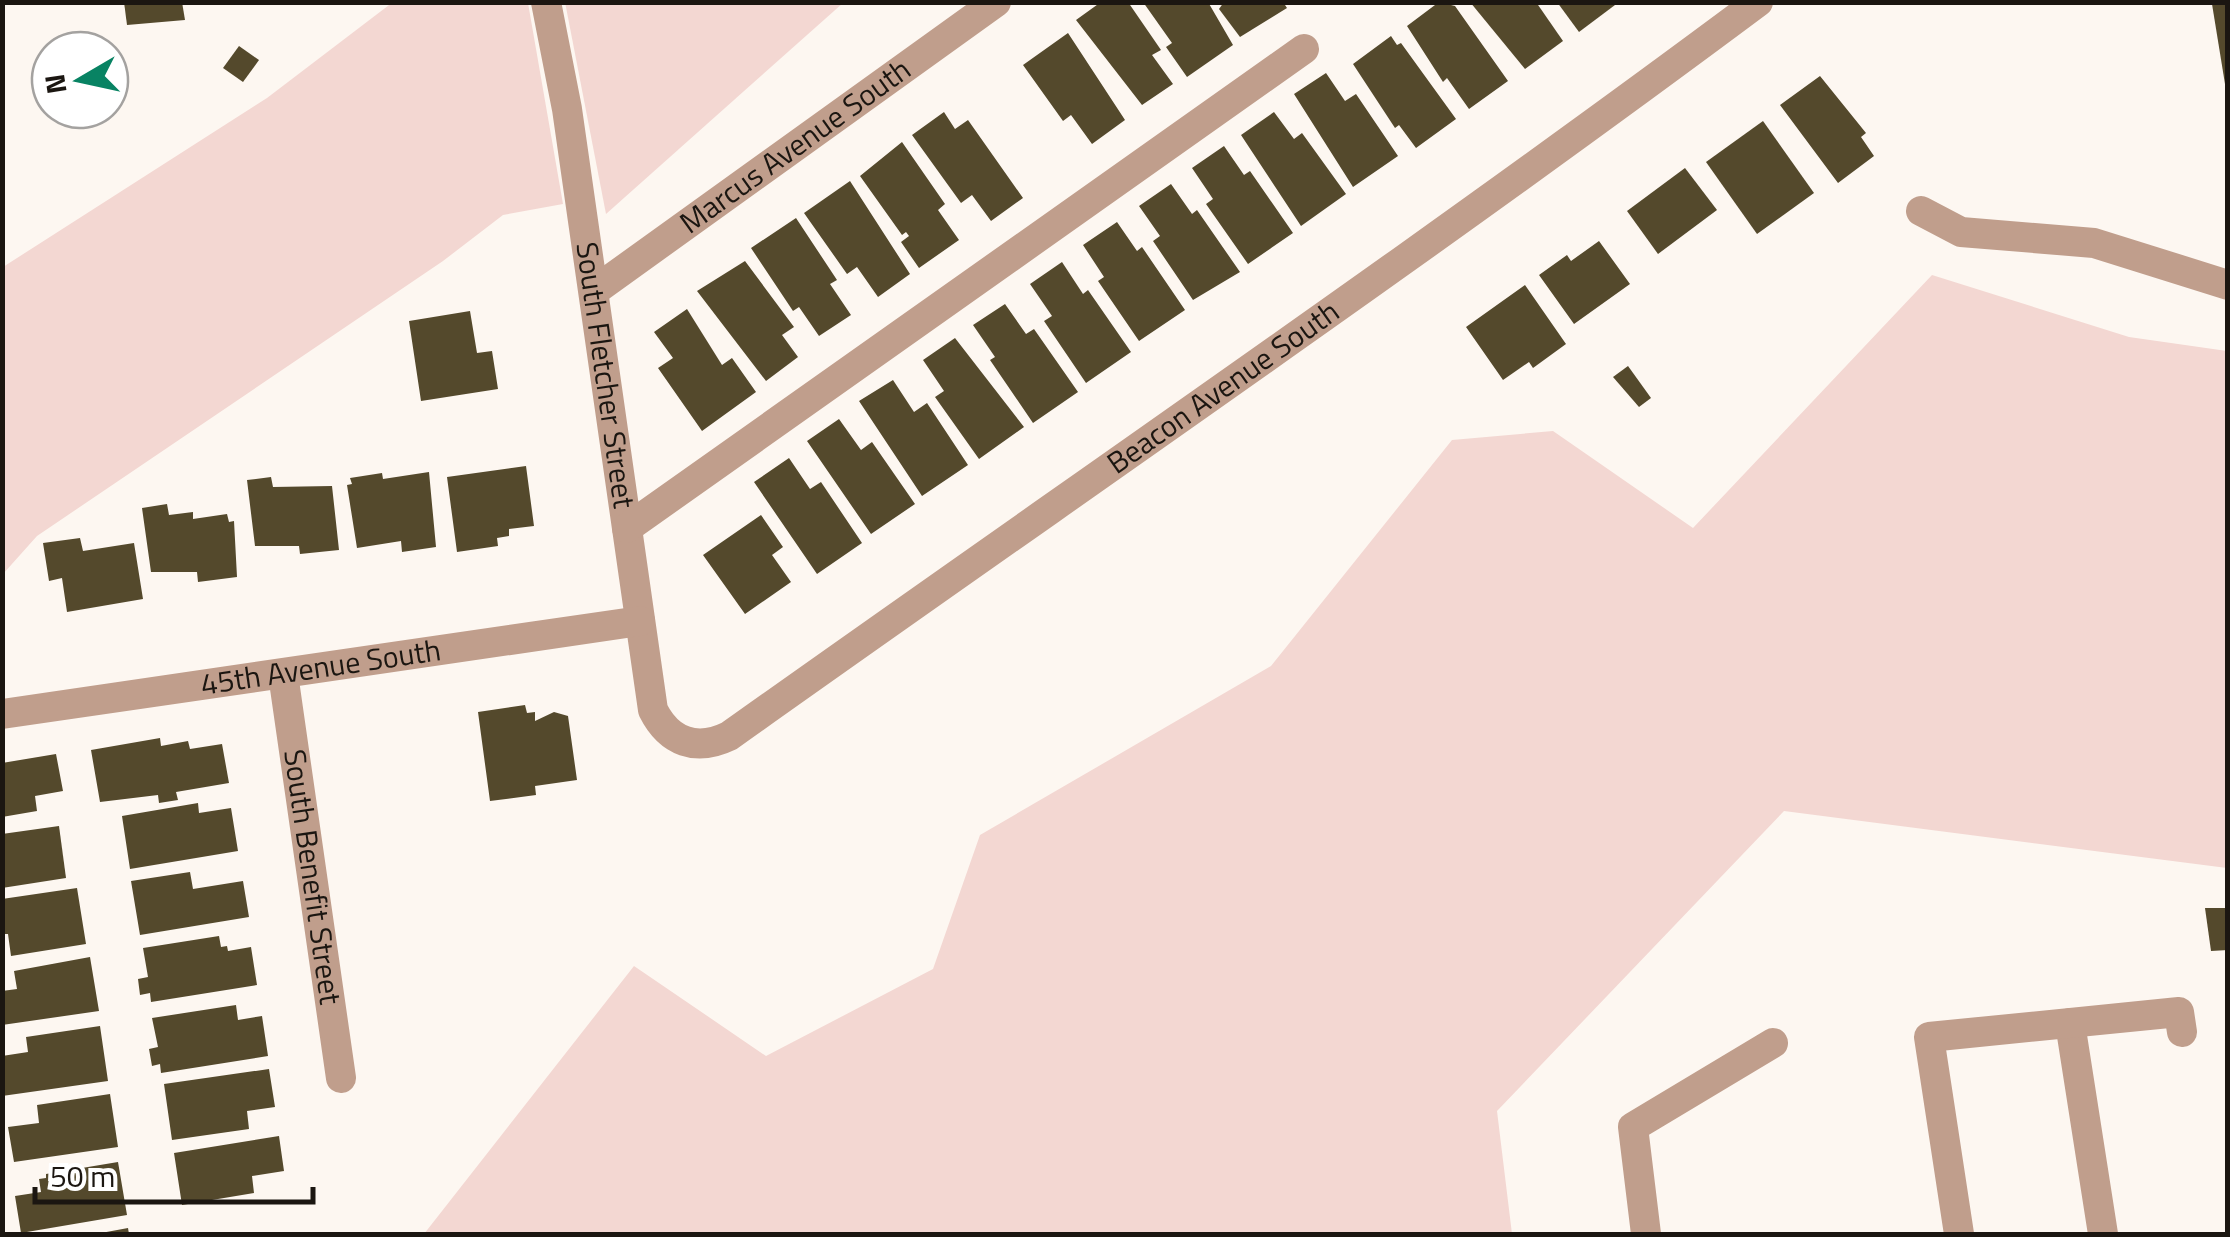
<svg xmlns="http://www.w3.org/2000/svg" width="2230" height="1237" viewBox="0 0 2230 1237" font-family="'Titillium Web',sans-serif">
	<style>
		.green { fill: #f3d7d2 }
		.building { fill: #54492c }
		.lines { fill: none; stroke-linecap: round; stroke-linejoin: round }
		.minor { stroke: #c09e8c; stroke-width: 30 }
		.labels { text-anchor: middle; stroke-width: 10; stroke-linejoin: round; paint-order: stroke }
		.street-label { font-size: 30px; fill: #1b1611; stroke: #fff }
	</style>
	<rect width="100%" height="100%" fill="#fdf7f1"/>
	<g class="green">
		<polygon points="393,2 528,3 563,204 503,215 443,261 37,536 3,574 3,267 267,98"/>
		<polygon points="565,2 843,2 843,3 606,214"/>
		<polygon points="1932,275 2129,337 2227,351 2227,868 1784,811 1497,1111 1512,1234 424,1234 634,966 766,1056 933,969 980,835 1271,666 1452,440 1553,431 1693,528"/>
	</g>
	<g class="building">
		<polygon points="124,2 182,2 185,20 127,25"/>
		<polygon points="1101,2 1128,2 1161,50 1152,55 1173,84 1142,105 1076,20"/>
		<polygon points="1143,2 1208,2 1233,45 1187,77 1166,47 1172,43"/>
		<polygon points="1224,2 1283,2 1287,8 1240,37 1219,9"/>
		<polygon points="1439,2 1455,6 1508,81 1469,109 1447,78 1443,82 1407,26"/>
		<polygon points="1470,2 1536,2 1563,41 1525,69"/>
		<polygon points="1557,2 1619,2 1579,32"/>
		<polygon points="2228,2 2228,84 2225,84 2212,4"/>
		<polygon points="1068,33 1125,120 1092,144 1071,115 1063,121 1023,65"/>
		<polygon points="1391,36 1397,45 1401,43 1456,119 1416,148 1399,125 1395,128 1353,64"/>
		<polygon points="239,46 259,60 243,82 223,68"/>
		<polygon points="1326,73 1345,101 1356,94 1398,156 1353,187 1294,94"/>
		<polygon points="1820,76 1866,133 1861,137 1874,156 1838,183 1780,105"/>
		<polygon points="944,112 955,129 968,120 1023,198 991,221 972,195 961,203 912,135"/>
		<polygon points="1274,112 1294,139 1302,133 1346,194 1301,226 1241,135"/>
		<polygon points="1763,121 1814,193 1757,234 1706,162"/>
		<polygon points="902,142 945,204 938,210 959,240 919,268 901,242 909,236 906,232 902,235 860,176"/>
		<polygon points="1224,146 1244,175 1250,171 1293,233 1248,264 1206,204 1213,199 1192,168"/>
		<polygon points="1685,168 1717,210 1658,254 1627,211"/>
		<polygon points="850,181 910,274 878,297 857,267 847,274 804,213"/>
		<polygon points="1171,184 1192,214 1197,210 1240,272 1193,300 1153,241 1160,236 1139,206"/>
		<polygon points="796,218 837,280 830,284 851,315 819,336 799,307 793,311 751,248"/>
		<polygon points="1117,222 1137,251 1142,247 1185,310 1139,341 1098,281 1104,277 1083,245"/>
		<polygon points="1599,241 1630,284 1574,324 1539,275 1567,255 1571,261"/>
		<polygon points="745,261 794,327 782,335 798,357 766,381 697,291"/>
		<polygon points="1062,262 1083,294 1088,290 1131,352 1086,383 1044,321 1052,316 1030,284"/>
		<polygon points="1525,285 1566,344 1533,368 1529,362 1503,380 1466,327"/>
		<polygon points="1005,304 1026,334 1034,329 1078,392 1033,423 990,360 995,357 973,325"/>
		<polygon points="687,309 722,365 732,358 756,392 702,431 658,368 673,358 654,332"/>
		<polygon points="470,311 477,353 492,351 498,389 421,401 409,321"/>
		<polygon points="955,338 1024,427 979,459 935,397 944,391 923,360"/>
		<polygon points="1628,366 1651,398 1639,407 1613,377"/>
		<polygon points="893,380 914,412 927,403 968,465 922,496 859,401"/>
		<polygon points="839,419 861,450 872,442 915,504 871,534 807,441"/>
		<polygon points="789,458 810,489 821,482 862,543 817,574 754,482"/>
		<polygon points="526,466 534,526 509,529 509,536 497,538 498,546 457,552 447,477"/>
		<polygon points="429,472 436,547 402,552 401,541 357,548 347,485 352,484 350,478 382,473 383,479"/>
		<polygon points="271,477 273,487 332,486 339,550 300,554 299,546 255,546 247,480"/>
		<polygon points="167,504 169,515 193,512 193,519 227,514 229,522 234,521 237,577 198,582 197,572 151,572 142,508"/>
		<polygon points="761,515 783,547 772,555 791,582 745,614 703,555"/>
		<polygon points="80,538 83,551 134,543 143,599 67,612 62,578 49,581 43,543"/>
		<polygon points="525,705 527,713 535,712 535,721 554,712 568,716 577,780 535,786 536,795 490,801 478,712"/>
		<polygon points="160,738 161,746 188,741 190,749 222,744 229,783 176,792 178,800 159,803 158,795 100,802 91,750"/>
		<polygon points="56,754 63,791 35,796 37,811 2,817 2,763"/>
		<polygon points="198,803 199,813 231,808 238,851 130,869 122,816"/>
		<polygon points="59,826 66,878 2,888 2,834"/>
		<polygon points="190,872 193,889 243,881 249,917 140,935 131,881"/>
		<polygon points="77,888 86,944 11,956 8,934 2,934 2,899"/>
		<polygon points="2205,908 2228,908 2228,950 2211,951"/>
		<polygon points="219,936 221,947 227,946 228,951 251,947 257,985 151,1002 150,993 140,995 138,979 148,977 143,948"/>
		<polygon points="90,957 99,1011 2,1025 2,991 17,989 14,971"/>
		<polygon points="236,1005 238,1020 262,1016 268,1056 161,1073 160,1064 152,1066 149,1049 158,1047 152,1018"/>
		<polygon points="100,1026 108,1081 2,1096 2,1056 28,1052 26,1037"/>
		<polygon points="269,1069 275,1107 247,1111 249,1129 172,1140 164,1084"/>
		<polygon points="110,1094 118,1147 14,1162 8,1127 39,1123 37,1105"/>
		<polygon points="279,1136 284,1171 252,1176 254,1193 182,1205 174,1153"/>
		<polygon points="118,1162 127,1215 21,1233 15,1196 41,1192 39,1179 46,1178 46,1174"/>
		<polygon points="128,1228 129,1234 102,1234 101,1233"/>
	</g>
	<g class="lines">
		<g class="minor">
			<path id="s1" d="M 546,2 L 567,109 L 653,710 C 669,742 696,752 729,736 C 1072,492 1420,254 1758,2"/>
			<polyline points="1921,211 1961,232 2094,243 2228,285"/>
			<path id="s2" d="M 594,291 L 996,2"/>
			<polyline points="627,528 1304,49"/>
			<path id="s3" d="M 283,674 L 341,1078"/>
			<path id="s4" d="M 2,714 L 640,621"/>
			<polyline points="2070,1023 2103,1234"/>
			<polyline points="1646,1234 1633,1127 1773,1043"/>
			<polyline points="1959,1234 1929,1037 2179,1012 2182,1032"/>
		</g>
	</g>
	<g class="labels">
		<g class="street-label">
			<text dy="10" stroke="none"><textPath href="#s2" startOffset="248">Marcus Avenue South</textPath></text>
			<text dy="10" stroke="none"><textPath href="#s1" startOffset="378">South Fletcher Street</textPath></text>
			<text dy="10" stroke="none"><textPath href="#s1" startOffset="1412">Beacon Avenue South</textPath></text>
			<text dy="10" stroke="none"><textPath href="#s4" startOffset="322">45th Avenue South</textPath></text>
			<text dy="10" stroke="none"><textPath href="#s3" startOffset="205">South Benefit Street</textPath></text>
		</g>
	</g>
	<rect width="2230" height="1237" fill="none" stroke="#1b1611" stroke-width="10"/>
	<g transform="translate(80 80) rotate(261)"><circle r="48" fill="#ffffff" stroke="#a4a2a0" stroke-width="2.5"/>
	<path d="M0-8L18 38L0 25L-18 38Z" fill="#088363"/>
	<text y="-15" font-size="28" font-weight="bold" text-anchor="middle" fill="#1b1611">N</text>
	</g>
	<path d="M35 1187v15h278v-15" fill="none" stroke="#1b1611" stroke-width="5"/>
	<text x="50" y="1187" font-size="30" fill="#1b1611" stroke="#ffffff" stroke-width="8" paint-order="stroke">50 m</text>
</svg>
